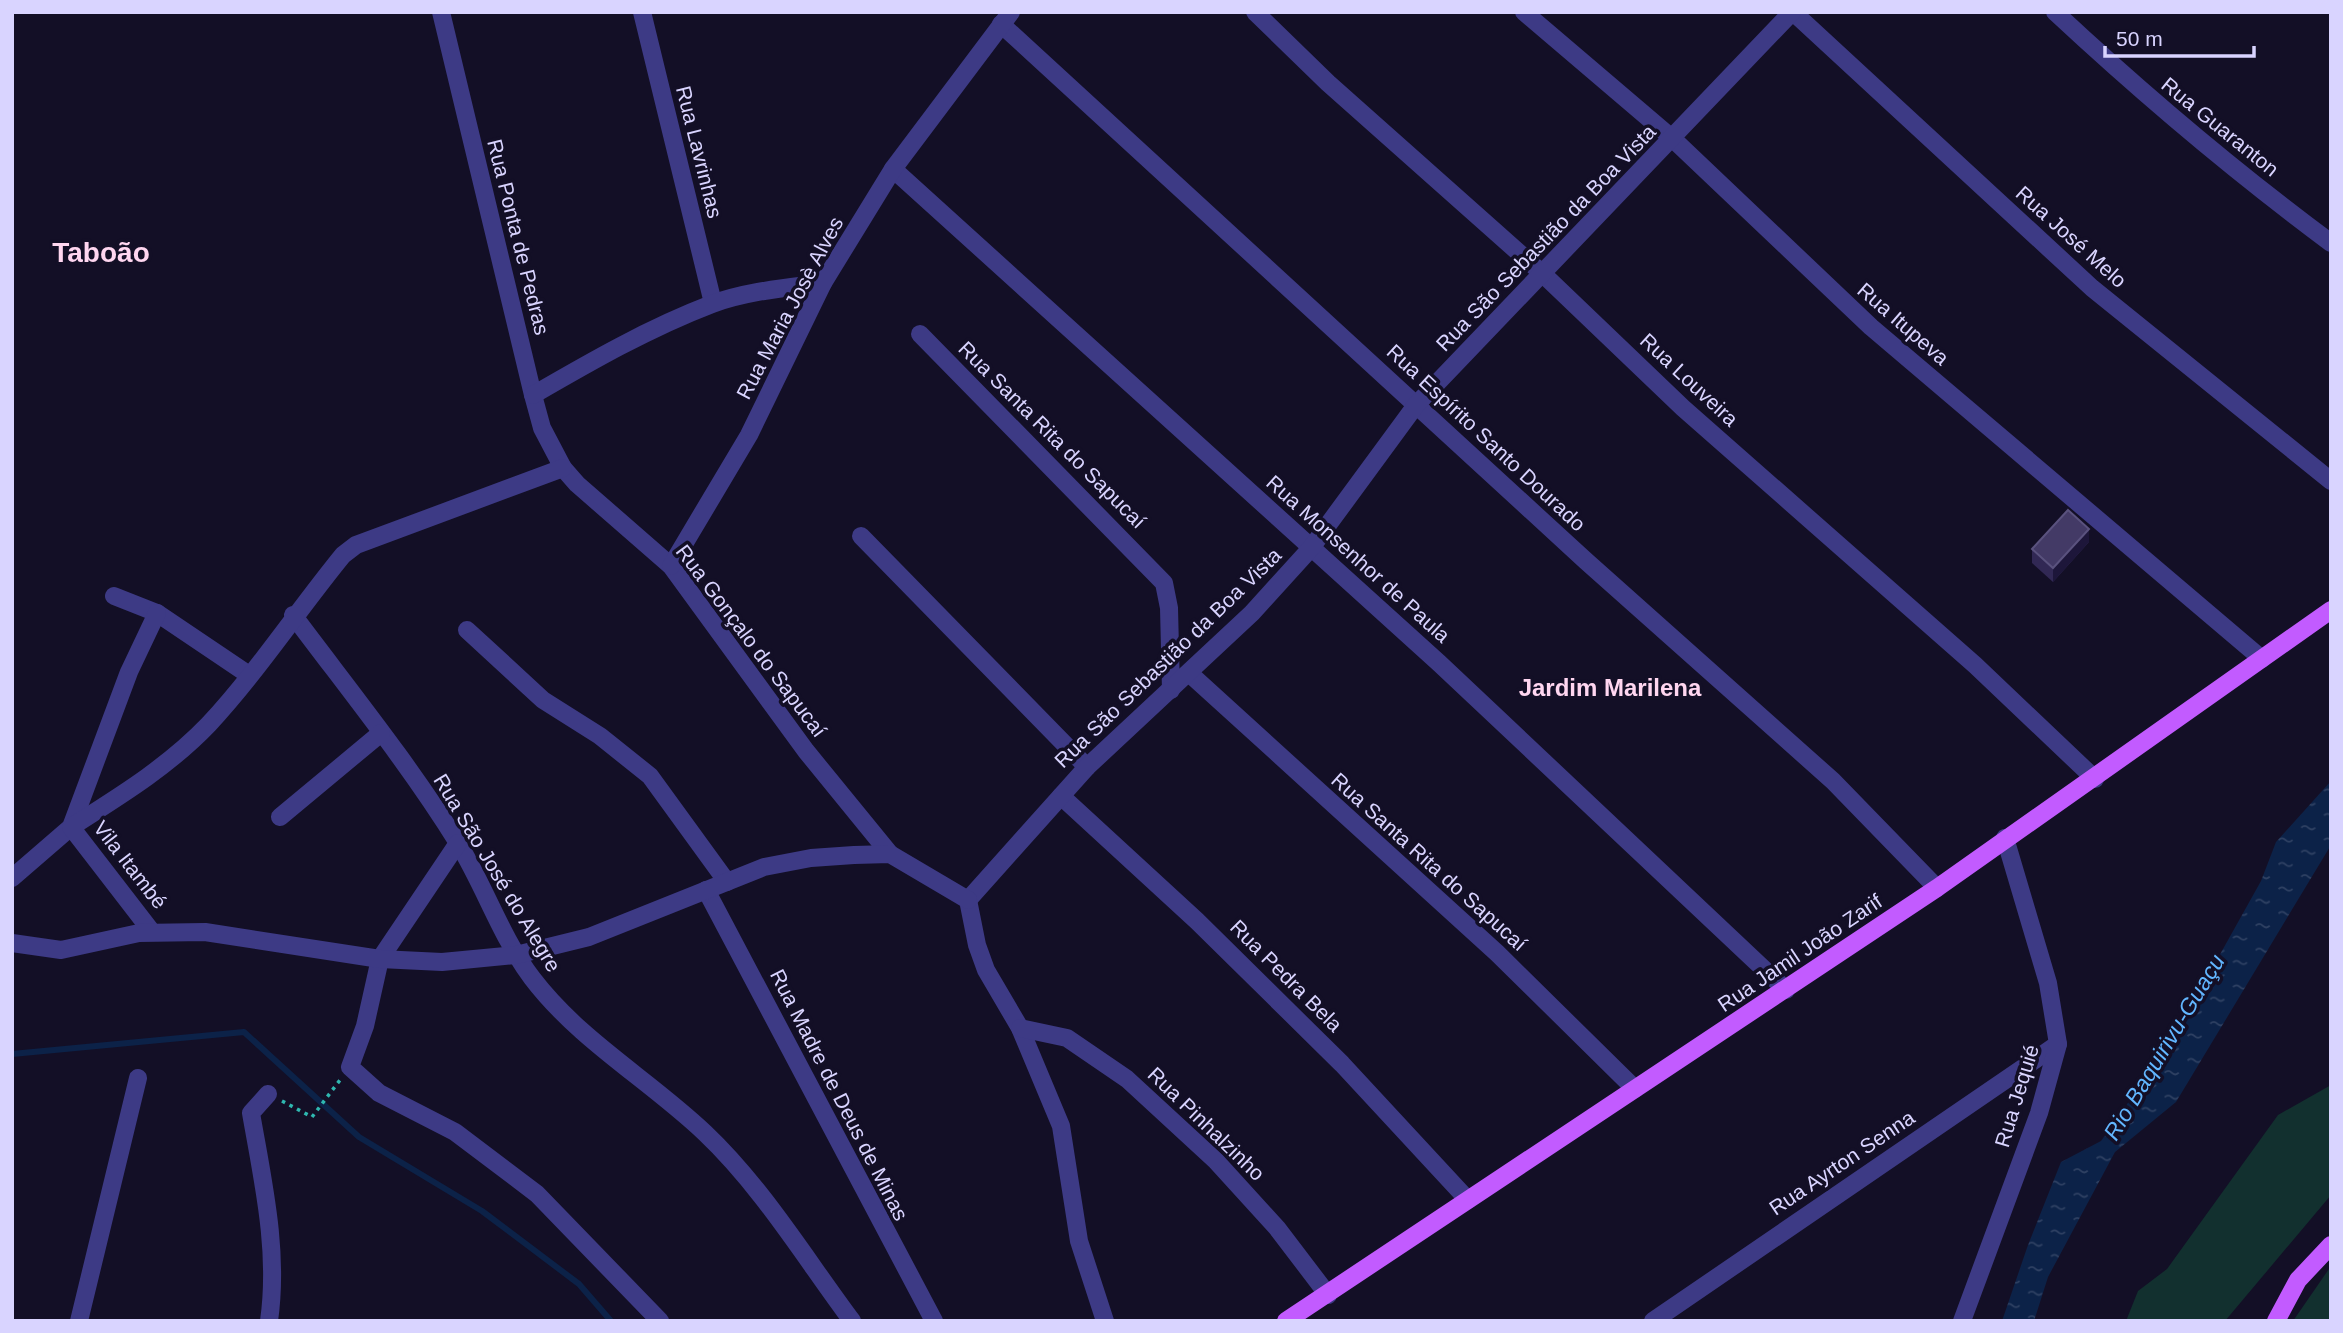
<svg xmlns="http://www.w3.org/2000/svg" width="2343" height="1333" viewBox="0 0 2343 1333" font-family="Arial,sans-serif">
	<style>
		.green { fill: #12302f }
		.water { fill: url(#water-ripples) }
		.lines { fill: none; stroke-linecap: round; stroke-linejoin: round }
		.stream { stroke: #0c2248; stroke-width: 6 }
		.path { stroke: #2fb8b0; stroke-width: 3.5; stroke-dasharray: 3.5 5; stroke-linecap: butt }
		.minor { stroke: #3d3a85; stroke-width: 18 }
		.major { stroke: #c25bff; stroke-width: 18 }
		.wall { fill: #312854 }
		.shaded-wall { fill: #1d163a }
		.building { fill: #433a66; stroke: #5a527e; stroke-width: 2 }
		.labels { text-anchor: middle; stroke-width: 7; stroke-linejoin: round; paint-order: stroke }
		.street-label { font-size: 21px; fill: #d9d4ff; stroke: #130f26 }
		.water-label { font-size: 23px; font-style: italic; fill: #62b6ff; stroke: #130f26 }
		.quarter-label { font-size: 24px; font-weight: bold; fill: #ffd6f0; stroke: #130f26 }
		.district-label { font-size: 28px; font-weight: bold; fill: #ffd6f0; stroke: #130f26 }
	</style>
	<defs>
		<pattern id="water-ripples" width="26" height="14" patternUnits="userSpaceOnUse" patternTransform="scale(1.75)"><rect width="26" height="14" fill="#0c2248"/><path d="M2 4q2-2 4 0t4 0M15 11q2-2 4 0t4 0" fill="none" stroke="#2f4163"/></pattern>
	</defs>
	<rect width="100%" height="100%" fill="#130f26"/>
	<g class="green">
		<polygon points="2331,1085 2331,1195 2225,1321 2126,1321 2138,1291 2167,1269 2278,1115"/>
		<polygon points="2331,1266 2331,1321 2293,1321"/>
	</g>
	<polygon class="water" points="2331,781 2331,845 2176,1102 2115,1152 2048,1277 2034,1321 2002,1321 2028,1245 2061,1162 2101,1141 2124,1109 2199,992 2261,881 2276,842"/>
	<g class="lines">
		<polyline class="stream" points="12,1054 244,1032 359,1137 482,1211 579,1284 611,1321"/>
		<polyline class="path" points="282,1101 312,1117 340,1080"/>
		<g class="minor">
			<polyline points="441,12 533,395 542,428 563,468 577,484 671,566 806,751 890,854"/>
			<polyline points="642,12 713,303"/>
			<polyline points="1255,12 1328,83 1544,275 1683,408 1975,665 2095,779"/>
			<polyline points="1524,12 1673,139 1871,327 2262,659"/>
			<polyline points="1793,12 2092,288 2331,481"/>
			<path d="M 2055,12 C 2143,94 2234,171 2331,243"/>
			<polyline points="1001,24 1586,561 1833,781 1937,888"/>
			<polyline points="893,169 1439,663 1786,990"/>
			<polyline points="920,334 1164,583 1169,608 1171,690"/>
			<path d="M 533,395 C 590,362 649,328 712,304 C 747,291 786,288 823,283"/>
			<polyline points="861,536 1087,767"/>
			<polyline points="671,566 749,435 823,283 893,169 1011,12"/>
			<polyline points="114,596 157,613 249,675"/>
			<path d="M 293,615 C 349,690 409,764 458,843 C 485,887 501,937 532,978 C 580,1041 648,1079 705,1133 C 762,1187 805,1258 852,1321"/>
			<polyline points="467,630 543,700 600,736 650,776 727,882"/>
			<polyline points="1189,673 1497,953 1635,1089"/>
			<polyline points="1061,796 1197,921 1342,1064 1468,1200"/>
			<polyline points="280,817 381,733"/>
			<polyline points="458,843 380,959 365,1026 350,1067 379,1093 455,1132 537,1194 660,1321"/>
			<polyline points="12,878 71,827 129,672 157,613"/>
			<polyline points="706,890 934,1321"/>
			<polyline points="968,900 1087,767 1252,613 1311,548 1416,405 1792,12"/>
			<polyline points="968,900 977,945 986,970 1020,1028 1061,1126 1079,1241 1105,1321"/>
			<path d="M 152,932 L 71,827 C 120,796 169,766 209,724 C 258,671 298,610 343,555 L 356,545 L 563,468"/>
			<polyline points="12,943 61,950 139,933 205,932 380,959 442,962 516,955 589,937 764,867 811,858 854,855 890,854 968,900"/>
			<polyline points="1020,1028 1067,1038 1127,1079 1216,1161 1277,1228 1328,1295"/>
			<path d="M 268,1094 L 251,1113 C 263,1182 279,1251 269,1321"/>
			<polyline points="79,1321 138,1078"/>
			<polyline points="1653,1321 2058,1044"/>
			<polyline points="1962,1321 2039,1113 2058,1044 2048,983 2005,838"/>
		</g>
		<g class="major">
			<polyline points="1286,1321 1937,888 2331,610"/>
			<polyline points="2276,1321 2298,1280 2331,1245"/>
		</g>
	</g>
	<polygon class="wall" points="2089,542 2053,582 2032,563 2032,549"/>
	<polygon class="shaded-wall" points="2089,529 2089,542 2053,582 2053,568"/>
	<polygon class="building" points="2068,510 2089,529 2053,568 2032,549"/>
	<g class="labels">
		<g class="street-label">
			<text transform="translate(2220 127) rotate(39)" y="7">Rua Guaranton</text>
			<text transform="translate(699 152) rotate(76)" y="7">Rua Lavrinhas</text>
			<text transform="translate(518 237) rotate(76)" y="7">Rua Ponta de Pedras</text>
			<text transform="translate(2071 237) rotate(42)" y="7">Rua José Melo</text>
			<text transform="translate(1546 238) rotate(-46)" y="7">Rua São Sebastião da Boa Vista</text>
			<text transform="translate(790 308) rotate(-62)" y="7">Rua Maria Josè Alves</text>
			<text transform="translate(1903 324) rotate(41)" y="7">Rua Itupeva</text>
			<text transform="translate(1689 380) rotate(43)" y="7">Rua Louveira</text>
			<text transform="translate(1052 435) rotate(45)" y="7">Rua Santa Rita do Sapucaí</text>
			<text transform="translate(1486 438) rotate(43)" y="7">Rua Espírito Santo Dourado</text>
			<text transform="translate(1358 559) rotate(42)" y="7">Rua Monsenhor de Paula</text>
			<text transform="translate(751 641) rotate(53)" y="7">Rua Gonçalo do Sapucaí</text>
			<text transform="translate(1168 658) rotate(-44)" y="7">Rua São Sebastião da Boa Vista</text>
			<text transform="translate(1429 862) rotate(42)" y="7">Rua Santa Rita do Sapucaí</text>
			<text transform="translate(130 865) rotate(52)" y="7">Vila Itambé</text>
			<text transform="translate(497 873) rotate(59)" y="7">Rua São José do Alegre</text>
			<text transform="translate(1800 953) rotate(-34)" y="7">Rua Jamil João Zarif</text>
			<text transform="translate(1286 976) rotate(45)" y="7">Rua Pedra Bela</text>
			<text transform="translate(839 1095) rotate(63)" y="7">Rua Madre de Deus de Minas</text>
			<text transform="translate(2017 1096) rotate(-73)" y="7">Rua Jequié</text>
			<text transform="translate(1206 1124) rotate(44)" y="7">Rua Pinhalzinho</text>
			<text transform="translate(1842 1163) rotate(-34)" y="7">Rua Ayrton Senna</text>
		</g>
		<g class="water-label">
			<text transform="translate(2164 1047) rotate(-59)" y="8">Rio Baquirivu-Guaçu</text>
		</g>
		<g class="quarter-label">
			<text x="1610" y="696">Jardim Marilena</text>
		</g>
		<g class="district-label">
			<text x="101" y="262">Taboão</text>
		</g>
	</g>
	<rect width="2343" height="1333" fill="none" stroke="#d9d4ff" stroke-width="28"/>
	<path d="M2105 46v10h149v-10" fill="none" stroke="#d9d4ff" stroke-width="3.5"/>
	<text x="2116" y="46" font-size="21" fill="#d9d4ff" stroke="#130f26" stroke-width="5" paint-order="stroke">50 m</text>
</svg>
